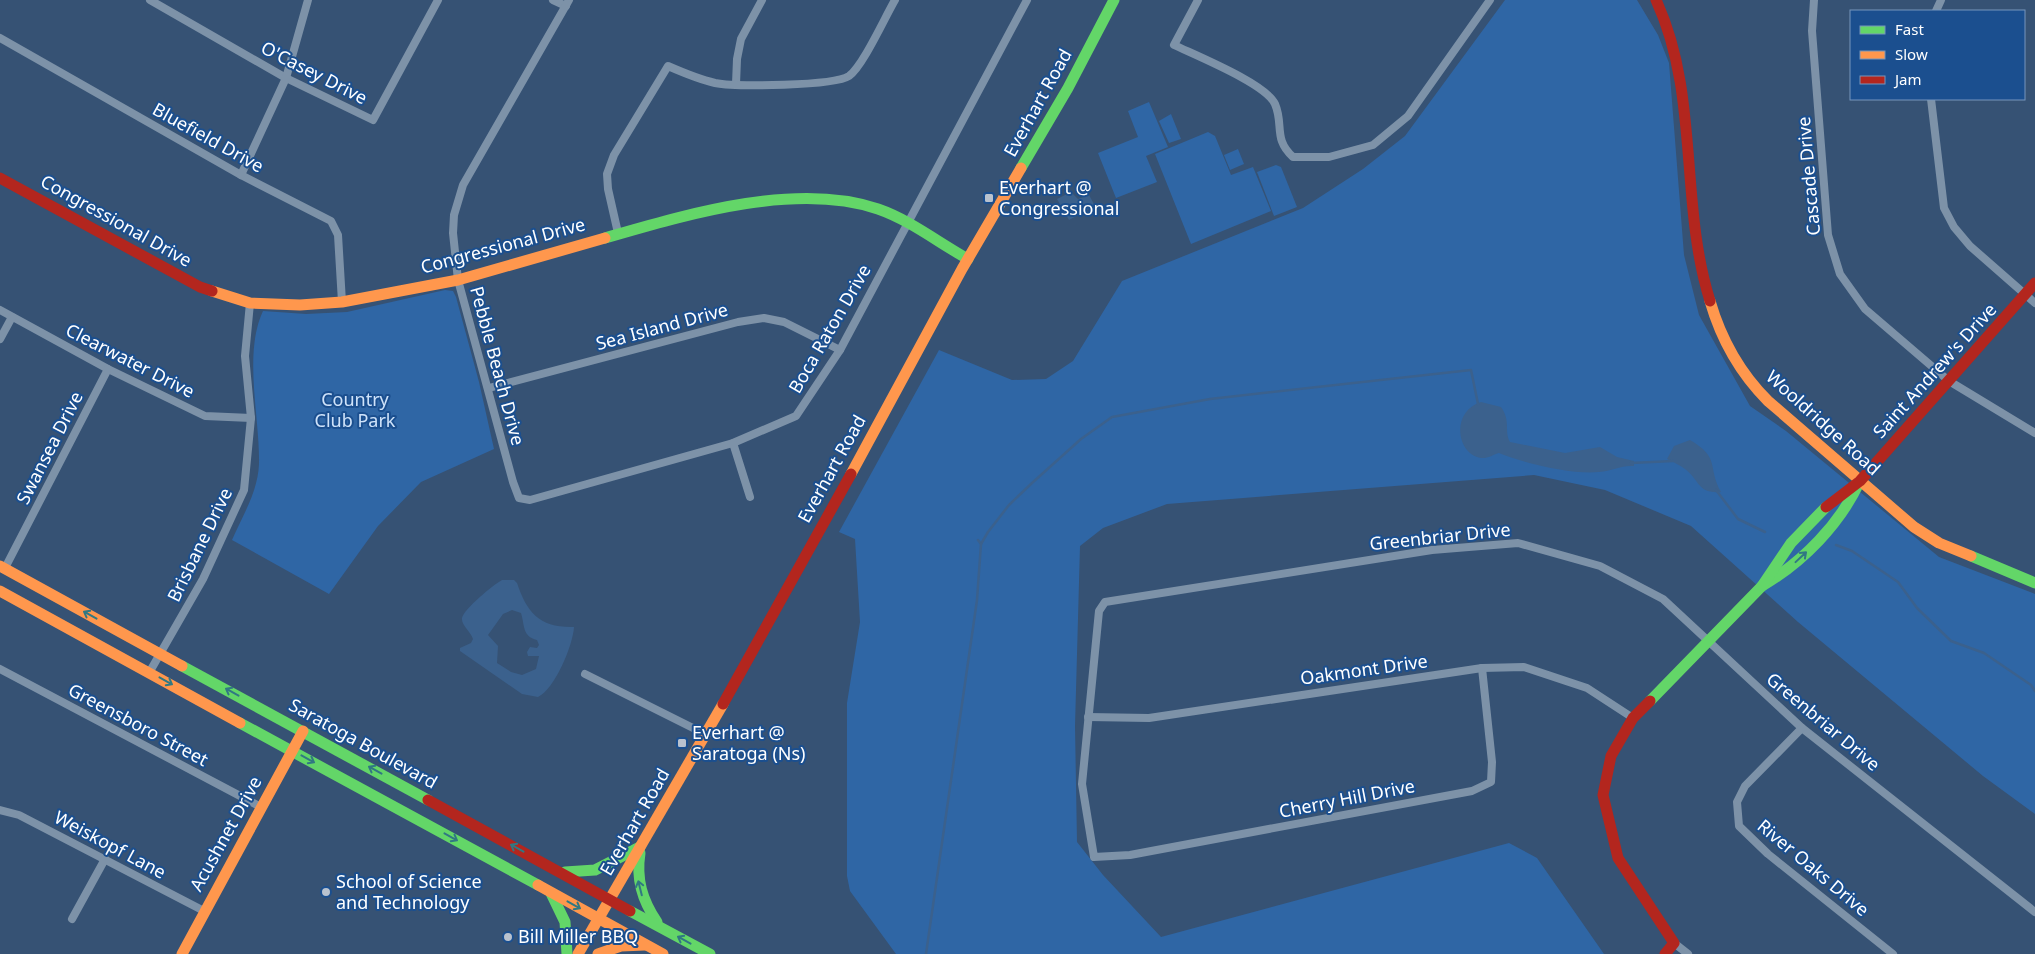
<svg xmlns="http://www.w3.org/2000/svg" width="2035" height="954" viewBox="0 0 2035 954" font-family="'Noto Sans',sans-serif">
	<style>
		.green { fill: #2f66a5 }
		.water { fill: #3b618d; fill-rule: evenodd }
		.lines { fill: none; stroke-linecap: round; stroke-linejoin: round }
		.stream { stroke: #3b618d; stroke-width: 2.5 }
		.street { stroke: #7d92a8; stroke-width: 8 }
		.fast { stroke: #63d668; stroke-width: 11 }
		.slow { stroke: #ff974d; stroke-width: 11 }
		.jam { stroke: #b3261e; stroke-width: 11 }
		.oneway { stroke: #317883 }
		.poi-dot { fill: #b9c2ce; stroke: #1b4f8f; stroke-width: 2 }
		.labels { text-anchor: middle; stroke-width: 4; stroke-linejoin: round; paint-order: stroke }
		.street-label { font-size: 18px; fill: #fff; stroke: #1b4f8f }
		.poi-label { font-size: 18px; fill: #fff; stroke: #1b4f8f; text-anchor: start }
		.park-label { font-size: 18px; fill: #cfe3fa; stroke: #1b4f8f }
	</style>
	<rect width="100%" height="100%" fill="#365274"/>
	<g class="green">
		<polygon points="1505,0 1637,0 1658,35 1669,63 1684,255 1699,315 1750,406 1786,431 1939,557 2035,594 2035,814 1983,776 1798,622 1691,526 1605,490 1534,475 1167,504 1103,528 1080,546 1075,726 1077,842 1103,875 1161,937 1509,843 1537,858 1604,954 896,954 850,891 847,876 847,703 860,622 855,539 839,532 939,350 1012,380 1046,379 1073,361 1122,281 1303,208 1363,169 1405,136"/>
		<polygon points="1149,102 1168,147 1146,156 1157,182 1116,198 1098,153 1138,137 1128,111"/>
		<polygon points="1171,114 1181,139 1169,143 1159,121"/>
		<polygon points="1208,132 1215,136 1231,175 1253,167 1271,211 1191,244 1155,154"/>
		<polygon points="1238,149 1244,164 1230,170 1224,155"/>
		<polygon points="1276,165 1281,167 1297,207 1274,216 1257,172"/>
		<path d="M 445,290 L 453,291 L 456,297 L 479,382 L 494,449 L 421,482 L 378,526 L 329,594 L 232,540 C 243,515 258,491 259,464 C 260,417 243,354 263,311 L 306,314 L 347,312 Z"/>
	</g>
	<g class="water">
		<polygon points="1071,192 1078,199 1089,195 1095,206 1069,220 1057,199"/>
		<path d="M 1481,402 L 1501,407 C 1511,421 1504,431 1510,442 L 1565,453 L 1600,447 L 1617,457 L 1634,461 L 1634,466 C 1621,465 1612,471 1599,472 C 1574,475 1523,463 1499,453 C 1494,454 1489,458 1484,458 C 1457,458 1449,412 1481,402 Z"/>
		<path d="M 1690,440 C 1721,458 1707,467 1721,492 C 1697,494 1700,480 1685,469 C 1680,465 1673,462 1667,459 L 1674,446 Z"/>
		<path d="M 502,580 L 514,580 L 517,583 C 527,613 540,628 574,627 C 573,645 555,689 538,697 L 522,694 L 460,651 L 460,648 L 471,643 L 473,639 C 471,632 461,625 462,618 C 464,609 493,585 502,580 ZM 512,610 L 521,613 C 525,626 522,636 537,640 L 539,645 L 537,648 L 530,647 L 527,652 L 528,656 L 539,656 L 536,669 L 522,675 L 511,672 L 497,663 L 498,646 L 488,635 L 503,614 Z"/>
	</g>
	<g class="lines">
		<g class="stream">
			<polyline points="1631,463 1673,461"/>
			<polyline points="1716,490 1738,519 1765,532"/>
			<polyline points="978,540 981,544 988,532 1009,505 1032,483 1081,439 1112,417 1210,399 1471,370 1478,404"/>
			<polyline points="1836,545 1852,551 1898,582 1917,608 1951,641 1984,653 2031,685 2035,691"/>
			<polyline points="926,954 977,600 981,544"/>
		</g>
		<g class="street">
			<polyline points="150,0 286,78 373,120 438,0"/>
			<polyline points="553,0 566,6"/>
			<polyline points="569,0 463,185 454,215 453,233 458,280 513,482 519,498 530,500 733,443 796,416 840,350 1027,0"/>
			<path d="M 1198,0 L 1174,45 C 1197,56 1266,84 1275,104 C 1284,125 1273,139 1293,157 L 1329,157 L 1373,145 L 1408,116 L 1490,0"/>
			<polyline points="1814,0 1812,31 1828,235 1840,274 1865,309 1949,381 2035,433"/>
			<polyline points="1936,11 1941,0"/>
			<polyline points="0,38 241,175 331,221 338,235 342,302"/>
			<polyline points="736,84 737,59 741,39 762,0"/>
			<polyline points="1931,99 1944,208 1954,227 1970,246 2035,303"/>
			<polyline points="241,175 286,78 308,0"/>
			<path d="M 618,233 L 608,189 L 607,174 L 614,155 L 668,66 C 684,73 698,79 715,83 C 735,87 834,86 849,76 C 863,66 885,17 895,0"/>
			<polyline points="0,310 108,369 205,416 251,418"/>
			<polyline points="0,339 12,317"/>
			<polyline points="489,388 738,322 764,318 784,322 840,350"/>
			<polyline points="733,443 750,497"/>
			<polyline points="5,568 108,369"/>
			<polyline points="1482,668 1492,762 1491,782 1472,791 1130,855 1094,857 1082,784 1099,611 1105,602 1432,550 1518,543 1600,566 1663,599 1802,728 2035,912"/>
			<polyline points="0,669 261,807"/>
			<polyline points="149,673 203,579 244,490 251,418 245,356 250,303"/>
			<polyline points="585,674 707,735"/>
			<polyline points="1088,717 1149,718 1482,668 1524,667 1587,688 1633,718"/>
			<polyline points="1802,728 1745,786 1737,802 1739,826 1768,854 1893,954"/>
			<polyline points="0,810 19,815 204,911"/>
			<polyline points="72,919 105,859"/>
			<polyline points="1674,943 1688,954"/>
		</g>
		<g class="fast">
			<polyline points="1021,168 1068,88 1114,0"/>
			<path d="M 605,238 C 685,215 796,181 878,209 C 910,220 939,243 968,259"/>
			<polyline points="1971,556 2035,583"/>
			<path d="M 1762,586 C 1803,562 1840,524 1860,481"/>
			<polyline points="182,666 428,800"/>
			<polyline points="1650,701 1762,586 1791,543 1826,507"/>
			<polyline points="240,723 538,885"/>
			<path d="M 640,853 C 636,879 642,900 657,922"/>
			<polyline points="565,872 595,870 640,847"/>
			<polyline points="551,893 565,922 567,954"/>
			<polyline points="630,911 710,954"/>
		</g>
		<g class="slow">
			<polyline points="212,291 250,303 300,305 342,302 458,280 605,238"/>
			<path d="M 1710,301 C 1721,339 1740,373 1768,401 L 1914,527 L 1939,543 L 1971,556"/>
			<polyline points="851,474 962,269 1021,168"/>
			<polyline points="0,566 182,666"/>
			<polyline points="0,591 240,723"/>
			<polyline points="538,885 663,954"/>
			<polyline points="182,954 303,731"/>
			<polyline points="578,954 723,704"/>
			<polyline points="598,954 621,946 645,945"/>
		</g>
		<g class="jam">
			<path d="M 1656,0 C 1700,95 1679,202 1710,301"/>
			<polyline points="0,178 200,287 212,291"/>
			<polyline points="1826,507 1860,481 2035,283"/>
			<polyline points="1650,701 1633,718 1611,756 1603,795 1618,858 1674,943 1665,954"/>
			<polyline points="723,704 851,474"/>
			<polyline points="428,800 630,911"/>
		</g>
	</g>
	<defs><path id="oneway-shaft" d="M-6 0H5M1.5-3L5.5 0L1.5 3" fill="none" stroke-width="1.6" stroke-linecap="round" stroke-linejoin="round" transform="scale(1.25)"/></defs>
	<g class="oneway">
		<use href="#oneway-shaft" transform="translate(1801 557) rotate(-43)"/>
		<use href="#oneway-shaft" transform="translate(90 615) rotate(-151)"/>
		<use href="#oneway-shaft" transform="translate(166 681) rotate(29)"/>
		<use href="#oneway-shaft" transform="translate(232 692) rotate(-151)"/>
		<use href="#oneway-shaft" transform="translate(308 759) rotate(29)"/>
		<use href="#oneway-shaft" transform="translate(375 770) rotate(-151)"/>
		<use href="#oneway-shaft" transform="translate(451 837) rotate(29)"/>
		<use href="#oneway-shaft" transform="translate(517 848) rotate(-151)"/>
		<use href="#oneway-shaft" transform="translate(640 888) rotate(-104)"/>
		<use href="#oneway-shaft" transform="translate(574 905) rotate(29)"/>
		<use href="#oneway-shaft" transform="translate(684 940) rotate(-151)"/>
	</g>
	<g class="poi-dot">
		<rect x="984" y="193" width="10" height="10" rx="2.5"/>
		<rect x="677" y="738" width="10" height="10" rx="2.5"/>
		<circle cx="326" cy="892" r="5"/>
		<circle cx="508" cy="937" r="5"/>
	</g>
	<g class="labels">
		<g class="street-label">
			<text transform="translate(314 73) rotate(27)" y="6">O'Casey Drive</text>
			<text transform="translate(1038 103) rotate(-61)" y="6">Everhart Road</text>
			<text transform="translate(208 138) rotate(29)" y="6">Bluefield Drive</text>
			<text transform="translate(1809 176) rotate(-95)" y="6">Cascade Drive</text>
			<text transform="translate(116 221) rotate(29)" y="6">Congressional Drive</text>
			<text transform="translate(503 246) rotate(-15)" y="6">Congressional Drive</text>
			<text transform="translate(662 327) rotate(-15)" y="6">Sea Island Drive</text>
			<text transform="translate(830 329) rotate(-60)" y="6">Boca Raton Drive</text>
			<text transform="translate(130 361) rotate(27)" y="6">Clearwater Drive</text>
			<text transform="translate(497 366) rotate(75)" y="6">Pebble Beach Drive</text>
			<text transform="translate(1935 371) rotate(-48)" y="6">Saint Andrew's Drive</text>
			<text transform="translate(1823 423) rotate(42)" y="6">Wooldridge Road</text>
			<text transform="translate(50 448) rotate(-63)" y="6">Swansea Drive</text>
			<text transform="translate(832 469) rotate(-61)" y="6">Everhart Road</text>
			<text transform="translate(1440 537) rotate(-6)" y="6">Greenbriar Drive</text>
			<text transform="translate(200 545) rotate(-64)" y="6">Brisbane Drive</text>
			<text transform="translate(1364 670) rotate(-8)" y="6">Oakmont Drive</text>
			<text transform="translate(1823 722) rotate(40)" y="6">Greenbriar Drive</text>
			<text transform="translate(138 725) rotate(28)" y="6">Greensboro Street</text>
			<text transform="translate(363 744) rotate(29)" y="6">Saratoga Boulevard</text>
			<text transform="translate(1347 799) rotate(-11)" y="6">Cherry Hill Drive</text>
			<text transform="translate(635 822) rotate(-60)" y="6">Everhart Road</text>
			<text transform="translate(226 834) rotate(-61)" y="6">Acushnet Drive</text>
			<text transform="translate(110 845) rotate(28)" y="6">Weiskopf Lane</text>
			<text transform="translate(1813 868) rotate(40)" y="6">River Oaks Drive</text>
		</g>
		<g class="poi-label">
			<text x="999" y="194">Everhart @<tspan x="999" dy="21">Congressional</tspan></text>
			<text x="692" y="739">Everhart @<tspan x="692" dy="21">Saratoga (Ns)</tspan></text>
			<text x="336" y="888">School of Science<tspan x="336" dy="21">and Technology</tspan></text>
			<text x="518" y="943">Bill Miller BBQ</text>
		</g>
		<g class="park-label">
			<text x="355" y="406">Country<tspan x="355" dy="21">Club Park</tspan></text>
		</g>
	</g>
	<rect x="1850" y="10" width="175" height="90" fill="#1b4f8f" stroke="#7695bc"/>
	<rect x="1860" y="26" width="25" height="8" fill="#63d668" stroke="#7695bc"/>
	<text x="1895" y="35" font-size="15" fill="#ffffff">Fast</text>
	<rect x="1860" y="51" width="25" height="8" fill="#ff974d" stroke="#7695bc"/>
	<text x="1895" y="60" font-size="15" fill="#ffffff">Slow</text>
	<rect x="1860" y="76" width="25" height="8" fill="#b3261e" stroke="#7695bc"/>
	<text x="1895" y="85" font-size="15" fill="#ffffff">Jam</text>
</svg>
